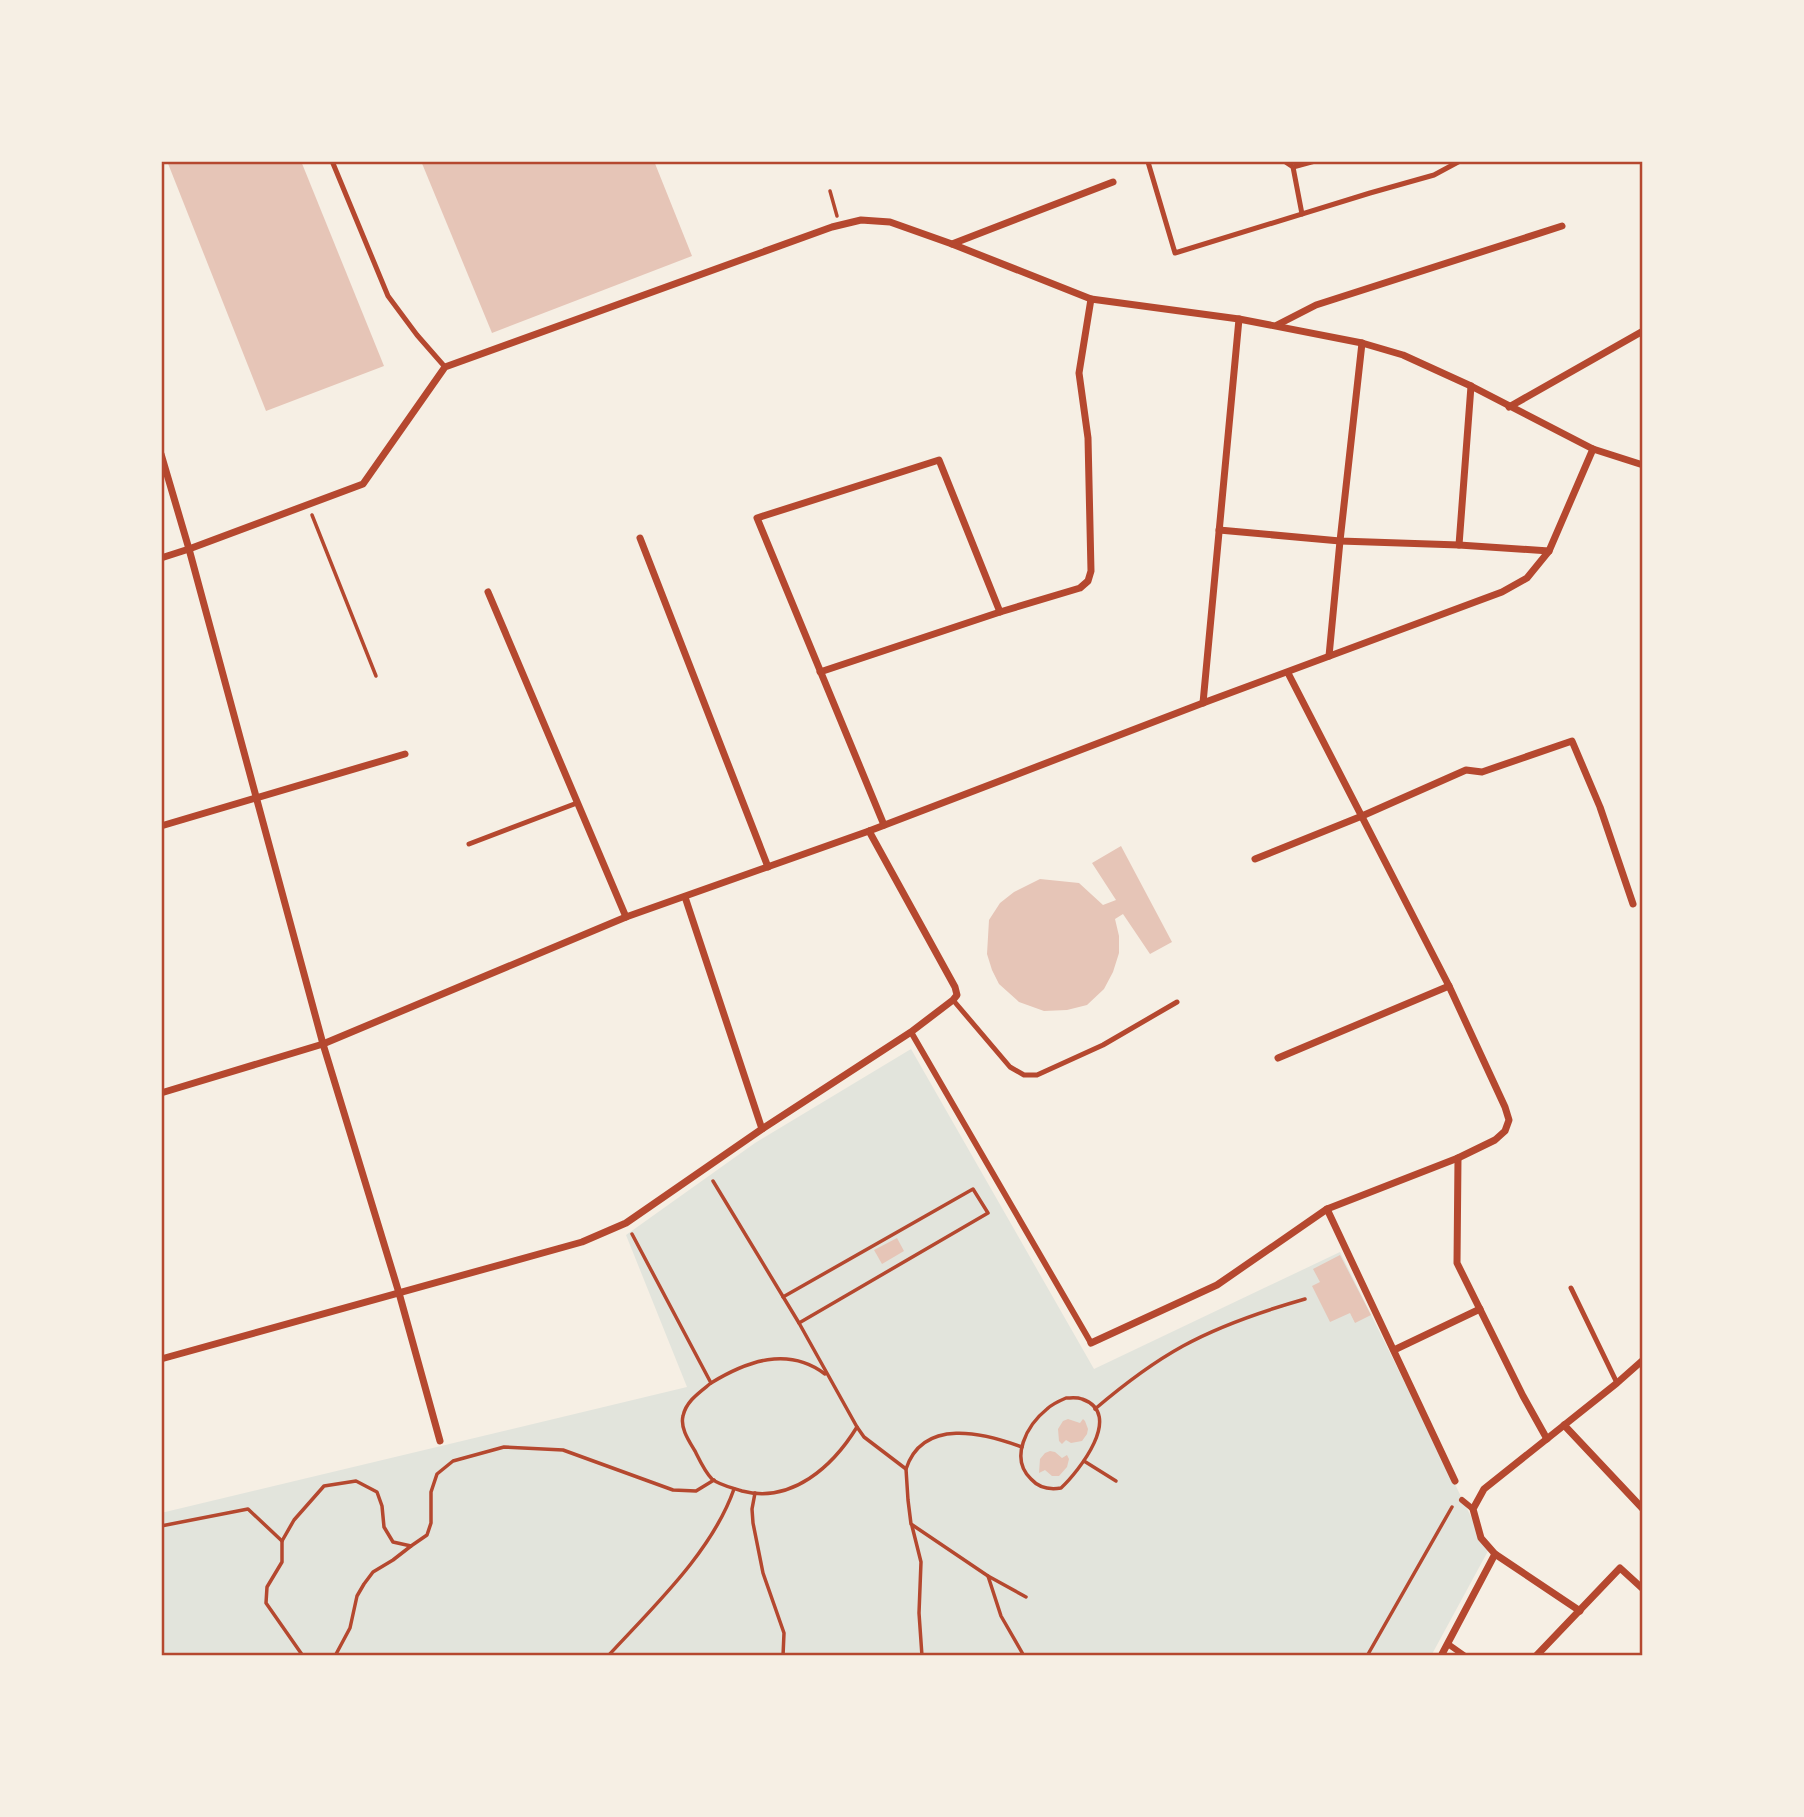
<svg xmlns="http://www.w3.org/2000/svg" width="1804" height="1817" viewBox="0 0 1804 1817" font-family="'Archivo Narrow',sans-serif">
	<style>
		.green { fill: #e2e4dc }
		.building { fill: #e6c5b7 }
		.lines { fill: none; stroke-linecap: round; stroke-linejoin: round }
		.path { stroke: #b5482f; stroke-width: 3.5 }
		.service { stroke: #b5482f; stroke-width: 5 }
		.pedestrian { stroke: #b5482f; stroke-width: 6 }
		.minor { stroke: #b5482f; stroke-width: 7 }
		.neatline { fill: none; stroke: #b5482f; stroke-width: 2.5 }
	</style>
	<rect width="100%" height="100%" fill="#f6efe4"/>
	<polygon class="green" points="911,1049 1094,1369 1340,1252 1488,1551 1431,1656 161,1656 161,1513 687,1387 626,1235 755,1143"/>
	<g class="building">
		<polygon points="167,161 301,161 384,366 266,411"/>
		<polygon points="421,161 654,161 692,256 492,333"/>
		<polygon points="1121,846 1172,942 1150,954 1123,914 1115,919 1119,936 1119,953 1113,972 1104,989 1087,1005 1067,1010 1044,1011 1019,1002 999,984 992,970 987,954 989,920 1000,903 1014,892 1040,879 1079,883 1103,905 1116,900 1092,863"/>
		<polygon points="897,1238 904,1251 882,1264 874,1250"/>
		<polygon points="1340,1255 1371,1315 1355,1323 1350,1313 1330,1322 1312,1286 1320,1282 1313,1269"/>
		<polygon points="1068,1419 1080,1423 1083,1419 1085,1421 1088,1429 1087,1434 1082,1441 1071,1443 1066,1440 1062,1444 1059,1441 1058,1429 1063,1421"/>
		<polygon points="1050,1451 1055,1452 1062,1458 1067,1455 1069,1459 1067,1467 1059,1476 1052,1476 1045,1470 1039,1473 1040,1459 1045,1453"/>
	</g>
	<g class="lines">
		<g class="path">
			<polyline points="830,191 837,216"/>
			<polyline points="312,515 376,676"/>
			<polyline points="713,1181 799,1323"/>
			<path d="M 632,1234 L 711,1383 C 700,1392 686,1401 683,1416 C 680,1428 689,1441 695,1451 C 699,1459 705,1472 712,1479 C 719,1485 733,1488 742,1491 C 792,1504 833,1466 857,1427 L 864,1437 L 906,1469 L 908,1500 L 911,1524 L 988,1576 L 1026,1597"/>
			<polyline points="783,1297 973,1189 988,1213 799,1323 857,1427"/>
			<path d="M 711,1383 C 747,1361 788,1346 825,1374"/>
			<path d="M 1066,1398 C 1071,1398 1077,1397 1082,1399 C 1125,1414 1078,1472 1061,1488 C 1049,1490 1039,1488 1031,1479 C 1009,1458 1027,1425 1047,1409 C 1052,1404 1059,1401 1066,1398 Z"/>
			<path d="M 1095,1409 C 1122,1386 1152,1363 1183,1346 C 1221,1325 1263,1311 1305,1299"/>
			<polyline points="1084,1461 1116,1481"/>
			<path d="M 906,1469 C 923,1417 984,1433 1022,1447"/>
			<polyline points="755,1493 752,1509 753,1523 763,1573 784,1633 783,1656"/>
			<polyline points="161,1526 248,1509 282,1541"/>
			<polyline points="912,1526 921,1562 919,1613 922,1656"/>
			<polyline points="988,1576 1001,1616 1024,1656"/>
			<polyline points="303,1656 266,1603 267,1587 282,1562 282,1541 294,1520 324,1486 356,1481 377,1492 382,1506 384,1527 393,1542 411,1546 427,1535 431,1523 431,1492 437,1474 453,1461 504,1447 563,1450 673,1490 696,1491 714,1480"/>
			<polyline points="335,1656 350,1628 357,1596 364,1584 373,1572 393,1560 411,1546"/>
			<path d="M 608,1656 C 653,1607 712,1552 734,1489"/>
			<polyline points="1367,1656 1452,1507"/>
		</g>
		<g class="service">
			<polyline points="332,161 388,296 417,335 445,367"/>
			<polyline points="1152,161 1148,162 1175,253 1370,193 1434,175 1460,161"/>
			<polyline points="1284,161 1293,167 1302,214"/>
			<polyline points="1293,167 1315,161"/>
			<polyline points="469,844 577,803"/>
			<polyline points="953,1000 1010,1067 1024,1075 1037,1075 1103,1045 1177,1002"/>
			<polyline points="1571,1288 1617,1383"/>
		</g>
		<g class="pedestrian">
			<polyline points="911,1032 1091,1343"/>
			<polyline points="1462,1500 1473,1509"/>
			<polyline points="1448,1644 1465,1656"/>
		</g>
		<g class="minor">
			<polyline points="952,244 1113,182"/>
			<polyline points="1277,325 1316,305 1562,226"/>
			<polyline points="1509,407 1643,331"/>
			<polyline points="161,454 189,549 323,1044 399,1293 440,1441"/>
			<polyline points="1219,530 1340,541 1459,545 1549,551"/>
			<polyline points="640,538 768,867"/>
			<polyline points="1459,545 1471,386"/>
			<polyline points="161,558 189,549 363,484 445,367 832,227 861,220 890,222 952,244 1091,299 1239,319 1362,343 1403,355 1471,386 1593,449 1643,465"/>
			<polyline points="488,592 626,917"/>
			<polyline points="1329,656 1340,541 1362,343"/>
			<polyline points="820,672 1000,612 1080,588 1088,581 1091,571 1088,438 1079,373 1091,299"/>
			<polyline points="1203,703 1239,319"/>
			<polyline points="884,825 757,518 939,460 1000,612"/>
			<polyline points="161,826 405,754"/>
			<polyline points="1255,859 1362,816 1466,770 1482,772 1572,741 1600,807 1633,904"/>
			<polyline points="685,897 762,1129"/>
			<polyline points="1278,1058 1449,986"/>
			<polyline points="161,1093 323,1044 626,917 869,831 1203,703 1502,592 1527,578 1549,551 1593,449"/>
			<polyline points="1458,1158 1457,1263 1523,1396 1547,1439"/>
			<polyline points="1327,1209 1455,1481"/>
			<polyline points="1091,1343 1217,1285 1327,1209 1458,1158 1495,1140 1505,1131 1509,1120 1505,1107 1449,986 1288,673"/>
			<polyline points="1394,1350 1480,1309"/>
			<polyline points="161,1359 582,1242 626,1223 762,1129 911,1032 953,1000 957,995 955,987 869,831"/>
			<polyline points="1564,1425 1643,1509"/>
			<polyline points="1580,1611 1495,1554 1481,1538 1473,1509 1484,1489 1617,1383 1643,1360"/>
			<polyline points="1441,1656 1495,1554"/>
			<polyline points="1536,1656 1620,1568 1643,1589"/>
		</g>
	</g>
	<rect width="1804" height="1817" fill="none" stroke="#f6efe4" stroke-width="326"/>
	<rect x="163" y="163" width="1478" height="1491" class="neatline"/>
</svg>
